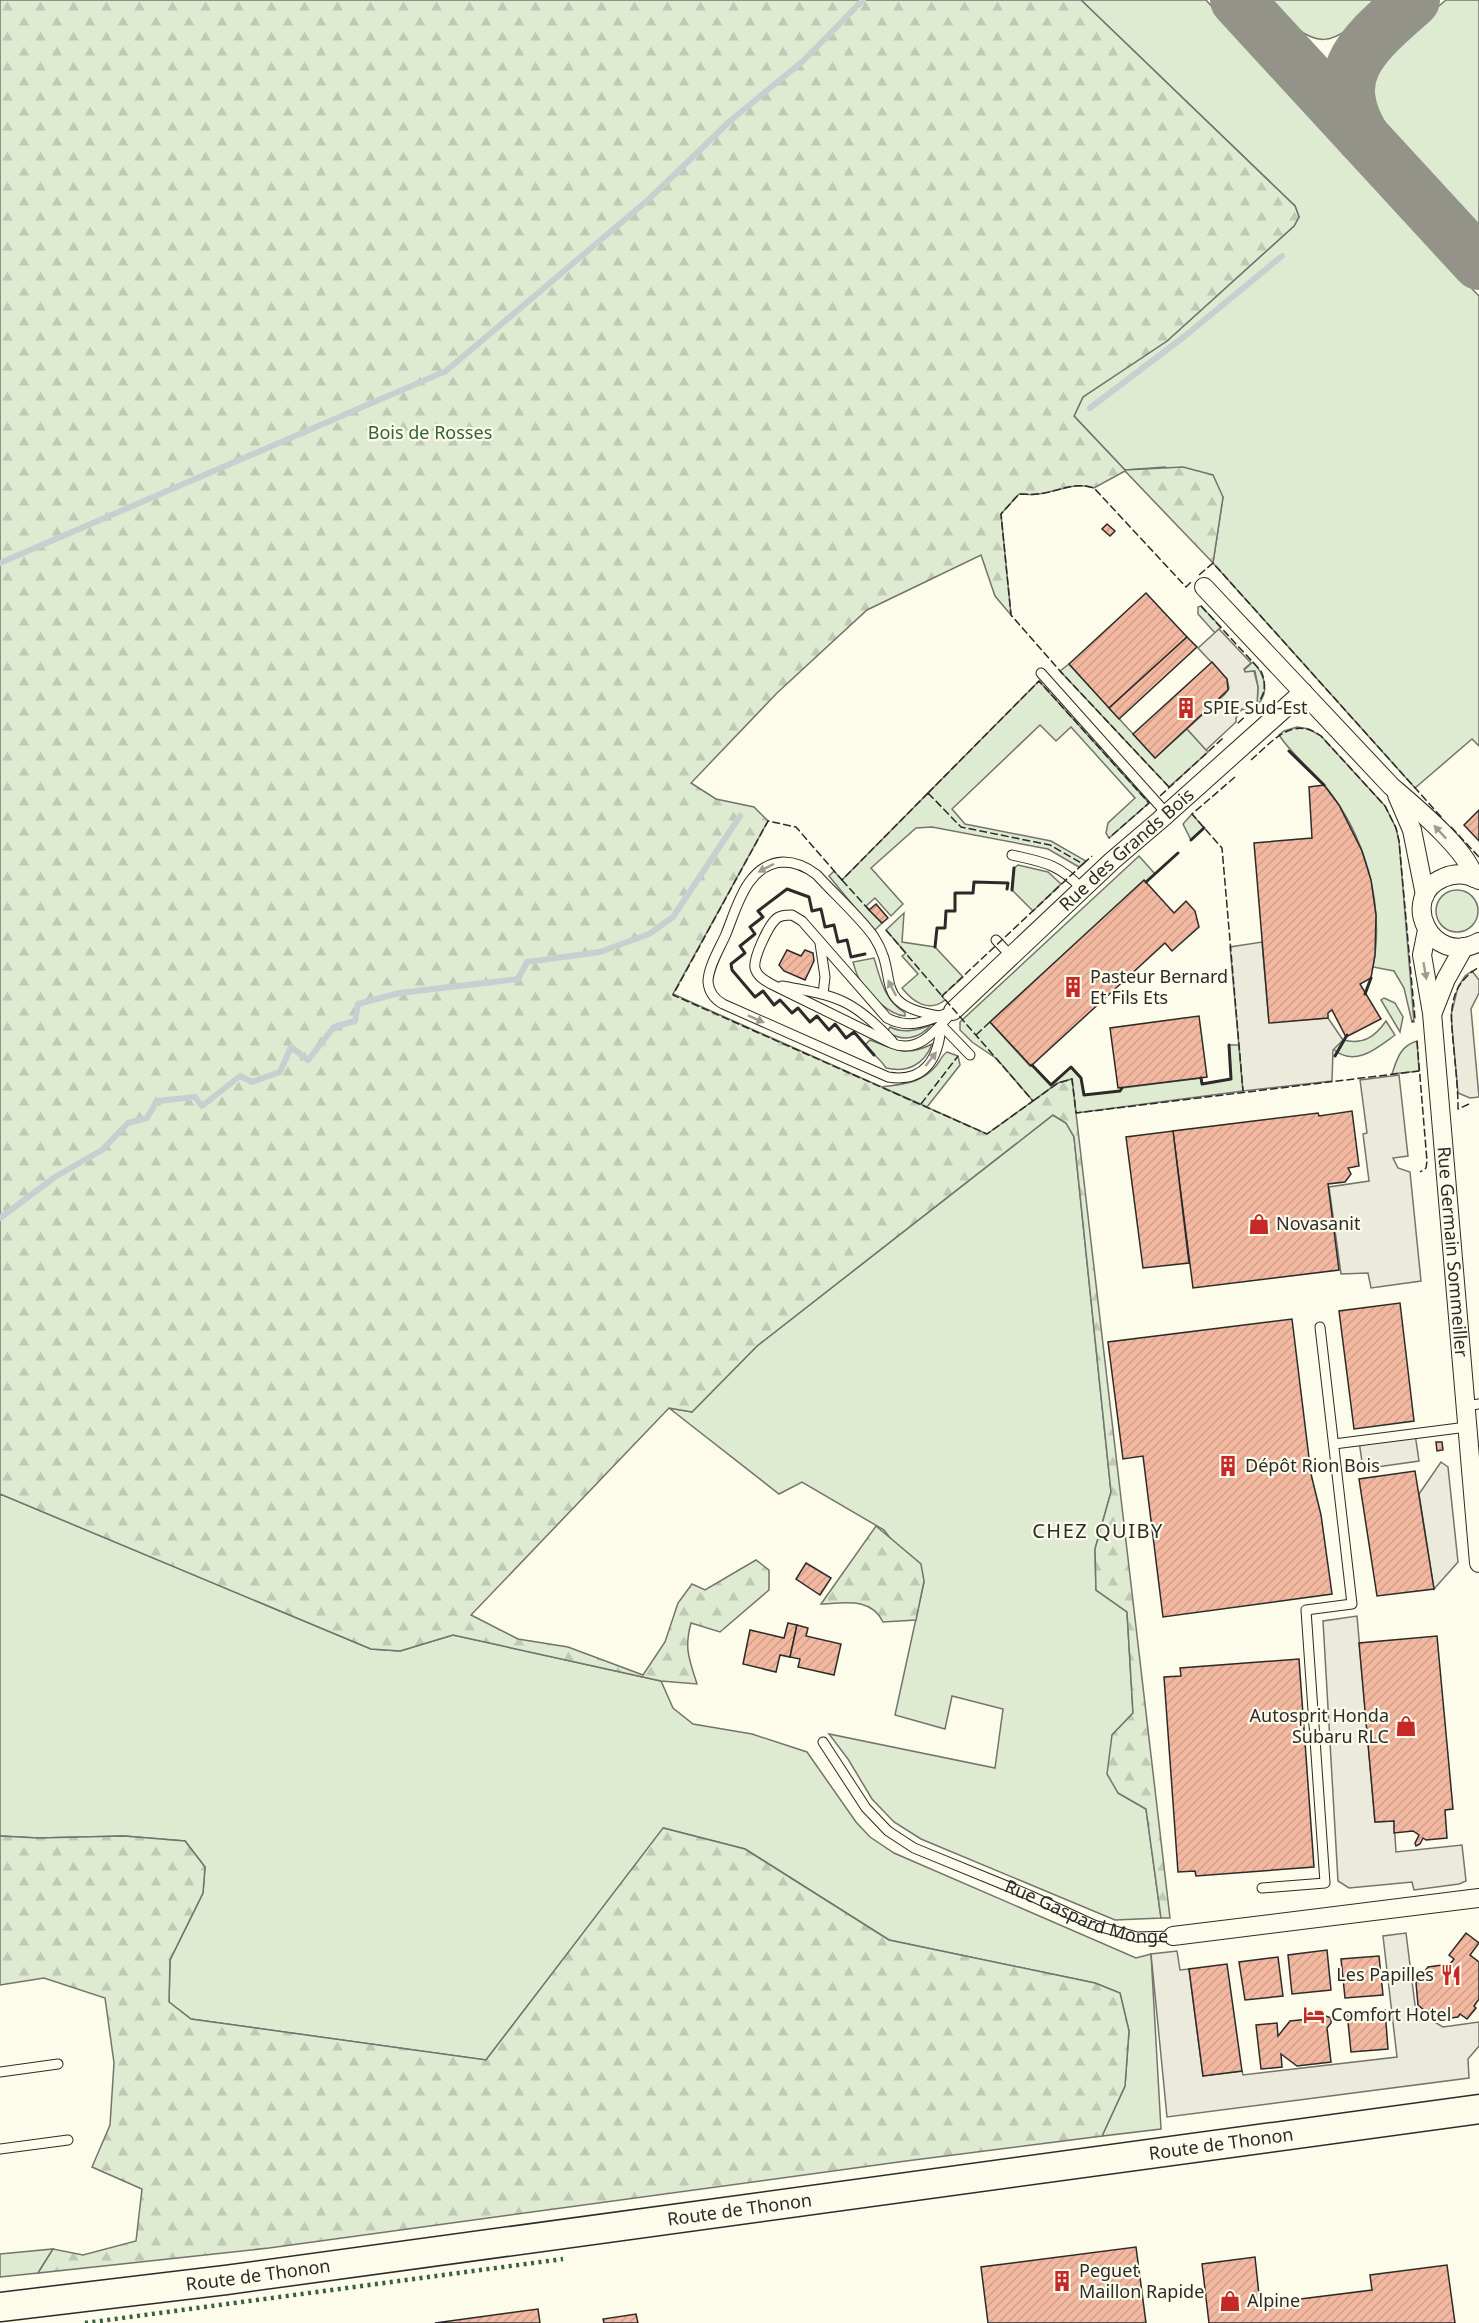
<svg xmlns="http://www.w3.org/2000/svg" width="1479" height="2323" viewBox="0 0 1479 2323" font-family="'Noto Sans',sans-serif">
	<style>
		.grass { fill: #deebd1; stroke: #74746e; stroke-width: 1.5 }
		.forest { fill: url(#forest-firs); stroke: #74746e; stroke-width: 1.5 }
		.parking { fill: #eceadb; stroke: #74746e; stroke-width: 1.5 }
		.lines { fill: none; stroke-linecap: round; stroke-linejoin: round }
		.stream { stroke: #c7d0d0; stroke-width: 6 }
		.taxiway { stroke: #94938a; stroke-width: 54 }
		.building { fill: url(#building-hatch); stroke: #2b2b2b; stroke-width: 1.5 }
		.lane-casing { stroke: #2b2b2b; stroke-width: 11 }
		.street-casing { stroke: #2b2b2b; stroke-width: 20 }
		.primary-casing { stroke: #2b2b2b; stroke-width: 31 }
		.lane { stroke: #fdfbea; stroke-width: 9 }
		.street { stroke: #fdfbea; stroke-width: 18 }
		.primary { stroke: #fdfbea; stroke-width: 28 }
		.hedge { stroke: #34623c; stroke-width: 4.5; stroke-dasharray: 3 4.5; stroke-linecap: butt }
		.fence { stroke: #2b2b2b; stroke-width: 1.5; stroke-dasharray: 8 3; stroke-linecap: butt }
		.wall { stroke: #2b2b2b; stroke-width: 3 }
		.oneway { fill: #9e9d94 }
		.labels { text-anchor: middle; stroke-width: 4.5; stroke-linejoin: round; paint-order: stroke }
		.park-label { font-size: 18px; fill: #34623c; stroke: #fdfbea }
		.poi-label { font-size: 18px; fill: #2b2b2b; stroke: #fdfbea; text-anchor: start }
		.street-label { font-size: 18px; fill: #2b2b2b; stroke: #fdfbea }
		.neighbourhood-label { font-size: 20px; letter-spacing: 1.5px; fill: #2b2b2b; stroke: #fdfbea }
	</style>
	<defs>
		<pattern id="forest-firs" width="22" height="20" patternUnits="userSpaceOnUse" patternTransform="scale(1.5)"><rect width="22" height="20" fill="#deebd1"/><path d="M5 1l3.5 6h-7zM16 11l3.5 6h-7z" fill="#bfcab4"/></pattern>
		<pattern id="building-hatch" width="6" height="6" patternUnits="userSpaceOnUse" patternTransform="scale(1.5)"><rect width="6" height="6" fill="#f2b8a0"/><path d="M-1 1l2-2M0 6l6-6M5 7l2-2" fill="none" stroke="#d09e8a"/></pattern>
	</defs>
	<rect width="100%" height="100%" fill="#fdfbea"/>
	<g class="grass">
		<polygon points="1081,0 1206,0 1425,240 1479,296 1479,746 1472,739 1415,788 1213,563 1223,497 1165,467 1125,470 1074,416 1083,397 1167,341 1294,226 1299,217 1295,206"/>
		<path d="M 1266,0 L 1381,0 C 1328,51 1319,54 1266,0 Z"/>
		<path d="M 1446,0 L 1479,0 L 1479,227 L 1372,110 C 1370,102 1367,94 1369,87 C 1374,54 1422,21 1446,0 Z"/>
		<polygon points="1201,606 1221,627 1215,633 1198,614 1198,607"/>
		<path d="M 1253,662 C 1264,674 1271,692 1257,705 L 1258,687 L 1255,671 L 1246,672 L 1244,670 Z"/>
		<polygon points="1069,664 1155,758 1187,729 1208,752 1169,787 1060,671"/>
		<polygon points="1039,681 1149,803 1109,838 1106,833 1108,823 1135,798 1071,727 1056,741 1040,725 952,809 965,824 1051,841 1086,861 1079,867 1048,849 932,827 916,828 871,868 903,904 891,916 875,898 866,906 882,923 874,931 829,876 834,871 842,880"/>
		<path d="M 1297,727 L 1309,729 L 1321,736 L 1385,806 L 1396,828 L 1399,841 L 1414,1022 L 1412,1022 L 1404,988 L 1394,971 L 1373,967 C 1385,904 1365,835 1325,786 C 1310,768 1292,755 1279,735 L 1284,731 Z"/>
		<polygon points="1192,814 1204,828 1191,840 1183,824"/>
		<polygon points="1139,856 1155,874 1146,882 1144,881 990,1022 1030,1066 1032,1065 1051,1084 1071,1067 1081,1078 1084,1095 1119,1091 1122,1088 1201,1078 1203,1084 1231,1079 1229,1045 1239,1045 1243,1091 1076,1113 1072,1079 1058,1083 1033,1101 997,1059 972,1042 960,1030 960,1022"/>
		<polygon points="1018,865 1048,872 1061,884 1033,911 1012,890 1014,868"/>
		<circle cx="1457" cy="911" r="21"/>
		<path d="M 904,913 L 902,942 L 935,947 L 963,977 L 942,996 L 945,1000 C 929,1013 913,1002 902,988 L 918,974 L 902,956 L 906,953 L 886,930 Z"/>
		<path d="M 874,958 C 881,981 884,999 905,1013 L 905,1016 C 889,1015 868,994 860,980 C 856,975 855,968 853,962 Z"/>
		<polygon points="1384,998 1395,1003 1403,1017 1400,1032 1381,1000"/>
		<path d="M 1386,1021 L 1395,1035 C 1377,1048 1355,1068 1333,1049 L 1343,1040 C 1363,1045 1375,1037 1386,1021 Z"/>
		<path d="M 931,1025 C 919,1039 903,1042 887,1032 L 890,1027 C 904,1034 918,1030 931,1025 Z"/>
		<path d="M 870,1040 C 895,1050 907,1057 932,1044 C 924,1065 907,1073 886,1068 C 880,1058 872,1054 865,1045 Z"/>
		<path d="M 1417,1041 L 1419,1071 L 1392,1074 C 1397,1059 1400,1046 1417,1041 Z"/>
		<path d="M 947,1052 L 958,1056 L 960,1065 L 927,1107 L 881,1087 C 902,1084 920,1084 935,1067 C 940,1062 941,1056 947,1052 Z"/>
		<polygon points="1053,1115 1066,1123 1074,1137 1111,1492 1095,1549 1096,1590 1127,1612 1133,1713 1112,1735 1118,1793 1146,1809 1161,1918 1115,1920 921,1839 894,1822 872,1799 848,1759 829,1734 995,1768 1003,1709 952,1696 945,1729 895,1715 924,1582 884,1530 802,1482 779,1494 669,1408 692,1412 757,1346"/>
		<polygon points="0,1494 371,1649 400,1651 453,1635 661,1681 673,1708 693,1724 752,1734 807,1752 856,1822 870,1837 894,1853 1136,1958 1151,1954 1161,2129 1102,2136 1125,2086 1129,2031 1120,1993 1095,1983 889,1940 745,1849 664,1828 486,2060 191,2019 169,2002 170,1960 203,1893 205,1867 185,1841 124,1836 38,1838 0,1836"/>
		<polygon points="53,2249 38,2273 0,2277 0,2254"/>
	</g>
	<g class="forest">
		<path d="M 0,0 L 1081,0 L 1295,206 L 1299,217 L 1294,226 L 1167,341 L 1083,397 L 1074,416 L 1125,470 L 1183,467 L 1213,475 L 1223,497 L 1213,563 L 1125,471 L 1094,488 C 1074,481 1058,492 1038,494 C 1032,495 1025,494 1019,494 L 1001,514 L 1011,615 L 995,596 L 981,555 L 867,610 L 777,693 L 691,783 L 716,799 L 754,807 L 768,821 L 673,994 L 987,1134 L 1058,1083 L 1072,1079 L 1170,1918 L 1161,1918 L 1146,1809 L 1118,1793 L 1107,1774 L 1112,1735 L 1133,1713 L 1127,1612 L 1096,1590 L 1095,1549 L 1111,1492 L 1074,1137 L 1066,1123 L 1053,1115 L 757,1346 L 692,1412 L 669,1408 L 471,1615 L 518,1639 L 568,1647 L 643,1675 L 665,1642 L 678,1603 L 692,1584 L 705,1590 L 756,1560 L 769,1570 L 769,1590 L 720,1632 L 691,1623 C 684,1648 689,1659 697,1684 L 661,1681 L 453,1635 L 400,1651 L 371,1649 L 0,1494 Z"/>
		<path d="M 876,1526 L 921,1564 L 924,1581 L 916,1620 L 883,1622 C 871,1597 844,1603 821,1604 Z"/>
		<polygon points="663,1828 745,1849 889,1940 1095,1983 1120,1993 1129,2031 1125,2086 1102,2136 906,2161 269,2248 38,2273 53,2249 83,2255 136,2241 142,2189 92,2167 110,2125 114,2063 105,1998 44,1978 0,1985 0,1836 38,1838 124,1836 185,1841 205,1867 203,1893 170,1960 169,2002 191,2019 486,2060"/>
	</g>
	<g class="parking">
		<polygon points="1219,629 1251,663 1244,669 1245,672 1254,671 1258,687 1257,705 1249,712 1242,709 1236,718 1236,722 1206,750 1187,729 1225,694 1229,688 1227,679 1198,648"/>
		<polygon points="1262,942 1269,1022 1328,1018 1343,1040 1333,1050 1332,1081 1243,1091 1230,947"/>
		<polygon points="1472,971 1479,980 1479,993 1471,1009 1479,1097 1470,1098 1458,1093 1451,1015 1458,987 1465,976"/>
		<polygon points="1399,1075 1408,1156 1393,1158 1398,1168 1410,1172 1421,1281 1371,1288 1368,1273 1341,1274 1329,1187 1369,1181 1363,1134 1367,1133 1360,1080"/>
		<polygon points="1415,1434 1419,1461 1363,1469 1359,1441"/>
		<polygon points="1441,1462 1448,1467 1458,1562 1434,1589 1419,1494"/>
		<polygon points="1357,1616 1375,1822 1394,1821 1396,1852 1462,1845 1466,1881 1459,1884 1414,1890 1412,1882 1349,1888 1338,1881 1323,1621"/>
		<polygon points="1406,1933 1417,2021 1431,2020 1443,2027 1479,2022 1479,2046 1468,2059 1469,2078 1167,2117 1151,1954 1177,1951 1180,1970 1189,1969 1203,2076 1242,2071 1243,2075 1397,2057 1383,1936"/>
	</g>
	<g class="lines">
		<g class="stream">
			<polyline points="1090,408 1185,336 1282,256"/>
			<polyline points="0,563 446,371 649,199 730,121 803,61 863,0"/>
			<polyline points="0,1218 55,1177 102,1150 128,1123 147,1118 157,1101 195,1097 202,1106 240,1076 252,1082 280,1072 291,1047 308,1060 334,1027 355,1021 358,1004 399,993 518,979 527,962 600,952 649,934 673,917 740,816"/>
		</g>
		<g class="taxiway">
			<polyline points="1237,0 1479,263"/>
			<path d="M 1363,137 C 1324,71 1368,41 1413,0"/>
		</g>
	</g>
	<g class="building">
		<polygon points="1107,524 1115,531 1110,536 1102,529"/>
		<polygon points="1146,593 1187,637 1109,708 1069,664"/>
		<polygon points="1187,637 1197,647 1119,719 1109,708"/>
		<polygon points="1212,662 1227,679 1228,690 1155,758 1133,734"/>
		<polygon points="1324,785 1339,805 1362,851 1371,880 1376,915 1375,955 1371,978 1360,984 1381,1019 1346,1037 1332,1010 1328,1013 1328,1018 1269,1023 1254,843 1312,838 1309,787"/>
		<polygon points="1479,810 1479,841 1464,825"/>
		<polygon points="1144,880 1174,913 1186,901 1195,911 1199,927 1172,951 1165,943 1031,1066 990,1022"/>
		<polygon points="876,904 888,918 882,923 869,910"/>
		<polygon points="787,950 801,956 805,950 813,953 814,961 805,980 784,971 779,965"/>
		<polygon points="1199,1016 1207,1077 1118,1088 1110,1028"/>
		<polygon points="1352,1111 1359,1166 1348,1168 1351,1174 1345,1182 1328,1184 1339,1270 1193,1288 1173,1131 1318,1113 1319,1116"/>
		<polygon points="1173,1131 1189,1263 1143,1268 1126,1137"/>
		<polygon points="1400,1303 1414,1421 1354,1429 1339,1311"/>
		<polygon points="1292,1319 1311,1474 1321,1515 1332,1594 1163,1617 1143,1456 1123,1459 1108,1342"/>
		<polygon points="1436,1442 1442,1442 1443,1450 1437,1451"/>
		<polygon points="1415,1471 1434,1589 1377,1596 1359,1479"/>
		<polygon points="806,1563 831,1578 820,1595 796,1579"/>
		<polygon points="788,1623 797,1625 790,1657 780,1655 776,1672 743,1664 750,1630 784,1638"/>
		<polygon points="797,1625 808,1628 806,1636 841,1644 834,1675 798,1667 800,1659 790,1657"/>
		<polygon points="1437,1636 1453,1809 1445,1810 1447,1838 1426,1840 1423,1838 1420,1844 1416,1846 1415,1843 1419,1835 1413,1831 1394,1833 1394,1821 1375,1822 1359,1643"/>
		<polygon points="1299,1659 1314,1867 1196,1876 1195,1871 1178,1872 1164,1677 1181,1676 1180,1668"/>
		<polygon points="1466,1933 1479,1943 1470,1955 1479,1962 1479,1999 1474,2006 1476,2008 1467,2019 1460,2014 1458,2017 1436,2020 1418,2005 1416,1983 1428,1967 1450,1964 1454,1959 1449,1955"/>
		<polygon points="1327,1950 1331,1990 1292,1994 1288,1955"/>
		<polygon points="1379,1956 1383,1995 1345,1998 1341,1959"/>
		<polygon points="1278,1957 1283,1996 1245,2000 1239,1962"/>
		<polygon points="1227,1964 1242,2071 1203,2076 1189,1969"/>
		<polygon points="1385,2010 1388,2049 1351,2052 1347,2012"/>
		<polygon points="1318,2013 1331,2018 1331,2023 1327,2028 1331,2062 1297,2066 1281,2054 1282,2067 1261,2069 1256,2025 1277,2023 1278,2036 1290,2021 1309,2019 1313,2014"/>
		<polygon points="1136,2247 1146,2323 988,2323 981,2267"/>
		<polygon points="1255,2257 1260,2304 1372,2290 1370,2275 1447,2265 1455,2323 1209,2323 1202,2264"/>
		<polygon points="538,2309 540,2323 435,2323"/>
		<polygon points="636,2314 638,2323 604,2323 603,2319"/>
	</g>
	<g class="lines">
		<defs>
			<g id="lane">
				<polyline points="1041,673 1167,814"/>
				<path d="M 1012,855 C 1043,862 1059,864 1081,888"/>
				<path d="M 792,915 L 802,921 L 887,1018 C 911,1031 930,1019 953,1011 C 937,1029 919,1055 891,1043 L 771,984 C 764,980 757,976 755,968 C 753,958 768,927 775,920 C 779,915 786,915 792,915 Z"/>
				<polyline points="996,940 1010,955"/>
				<polyline points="820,943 825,977 823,994"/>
				<path d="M 782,986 C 837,996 853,999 892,1041"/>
				<path d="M 939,1016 C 869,1004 901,978 874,937 C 861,918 833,893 817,875 C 807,867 796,862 783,862 C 747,864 737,907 726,934 C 720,948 708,967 708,982 C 709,992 714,999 723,1004 L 888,1077 C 925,1083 939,1058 941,1025"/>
				<polyline points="941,1025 970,1055"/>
				<polyline points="1466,1406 1479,1404"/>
				<polyline points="1334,1444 1467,1427"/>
				<path id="s1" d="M 823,1742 L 866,1808 L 888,1831 L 914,1848 L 1029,1895 L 1094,1925 L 1137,1937 L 1173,1936"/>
				<polyline points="1262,1888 1325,1883 1306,1610 1352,1604 1320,1327"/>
				<polyline points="0,2072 58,2064"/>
				<polyline points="0,2149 68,2140"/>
			</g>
			<g id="street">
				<path d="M 1204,587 L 1391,786 C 1413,805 1469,851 1474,878"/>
				<polyline points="1397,795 1412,830 1425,895"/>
				<path d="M 1479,880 C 1468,874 1456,872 1443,878 C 1398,897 1431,968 1479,942"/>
				<path id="s2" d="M 1427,930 L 1422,955 L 1432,1013 L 1479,1563"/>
				<path id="s3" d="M 953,1011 L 1112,861 L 1160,820 L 1303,692"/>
				<polyline points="1433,1012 1446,979 1464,947"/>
				<polyline points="1173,1936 1479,1898"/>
			</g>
			<g id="primary">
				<path id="s4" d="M 0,2307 L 226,2280 L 1479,2109"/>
			</g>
		</defs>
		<use href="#lane" class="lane-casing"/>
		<use href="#street" class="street-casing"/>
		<use href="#primary" class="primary-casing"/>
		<use href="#lane" class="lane"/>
		<use href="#street" class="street"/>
		<use href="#primary" class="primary"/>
		<polyline class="hedge" points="85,2323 563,2259"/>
		<g class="fence">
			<polyline points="1199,575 1213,563 1443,819"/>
			<path d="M 1201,606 L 1261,671 C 1272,696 1254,708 1237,724"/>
			<path d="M 1251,760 C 1272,742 1292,715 1321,736 L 1385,806 L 1396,828 L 1399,841 L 1415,1019 L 1412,1022"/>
			<polyline points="1235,777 1192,814 1222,848 1243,1091"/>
			<path d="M 1169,787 L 1060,671 L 1011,615 L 1001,514 L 1019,494 C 1025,494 1032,495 1038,494 C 1058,492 1074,481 1094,488 L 1186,587 L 1192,581"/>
			<polygon points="928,793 961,827 1050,845 1083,864 942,996 1033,1101 987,1134 673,995 768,821 796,827 842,880"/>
			<polyline points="928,793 1039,681 1149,803 1109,838"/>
			<polyline points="1160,796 1223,738"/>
			<polyline points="1451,827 1479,857"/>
			<polyline points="1083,864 1092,856"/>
			<polyline points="842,880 869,910"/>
			<polyline points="886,930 942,996"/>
			<polyline points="976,1035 990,1022"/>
			<polyline points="1417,1041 1427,1161 1426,1168 1420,1172"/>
			<polyline points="1033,1101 1058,1083 1072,1079 1076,1113 1419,1071"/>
			<polyline points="921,1104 958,1056"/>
			<path d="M 1469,1104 L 1458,1109 C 1458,1090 1456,1071 1454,1051 C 1451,1017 1445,988 1479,967"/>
		</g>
		<g class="wall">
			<polyline points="1289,751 1324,785"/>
			<polyline points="1191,840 1204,828"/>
			<polyline points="1146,882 1178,853"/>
			<polyline points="1012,890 1014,868"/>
			<polyline points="935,947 937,928 945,928 946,911 955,911 955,893 973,893 974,882 1008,883 1007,889"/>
			<polyline points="865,954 851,957 847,940 838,942 834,925 825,927 821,909 812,911 809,897 787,889 758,911 763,917 750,927 755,934 740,946 745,953 731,964 732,970 755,997 763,991 774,1005 780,1000 792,1013 798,1008 810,1022 817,1016 829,1030 835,1024 846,1038 854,1032 874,1055"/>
			<polyline points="1365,994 1371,978"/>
			<polyline points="1335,1056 1347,1035"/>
			<polyline points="1032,1065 1051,1085 1071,1067 1081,1078 1084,1095 1120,1091 1122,1088"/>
			<polyline points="1201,1078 1202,1084 1231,1079 1229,1045"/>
		</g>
	</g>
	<defs><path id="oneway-solid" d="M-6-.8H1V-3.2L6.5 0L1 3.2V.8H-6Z" transform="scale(1.5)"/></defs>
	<g class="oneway">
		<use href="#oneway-solid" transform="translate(1440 832) rotate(-133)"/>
		<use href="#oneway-solid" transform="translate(766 868) rotate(153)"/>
		<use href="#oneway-solid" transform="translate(1425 971) rotate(80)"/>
		<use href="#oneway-solid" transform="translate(892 988) rotate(-117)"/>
		<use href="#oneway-solid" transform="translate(756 1019) rotate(24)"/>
		<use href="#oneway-solid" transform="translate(931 1059) rotate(-52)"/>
	</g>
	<defs>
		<symbol id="building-bare" viewBox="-9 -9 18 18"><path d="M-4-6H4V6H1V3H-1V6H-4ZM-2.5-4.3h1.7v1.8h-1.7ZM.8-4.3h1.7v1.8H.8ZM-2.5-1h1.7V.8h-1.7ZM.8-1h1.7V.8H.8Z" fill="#c62828" stroke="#fdfbea" stroke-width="2.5" paint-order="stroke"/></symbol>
		<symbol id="shop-bare" viewBox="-9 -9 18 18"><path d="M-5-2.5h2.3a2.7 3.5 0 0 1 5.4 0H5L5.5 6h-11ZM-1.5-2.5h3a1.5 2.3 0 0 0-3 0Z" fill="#c62828" stroke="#fdfbea" stroke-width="2.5" paint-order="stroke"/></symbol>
		<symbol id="restaurant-bare" viewBox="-9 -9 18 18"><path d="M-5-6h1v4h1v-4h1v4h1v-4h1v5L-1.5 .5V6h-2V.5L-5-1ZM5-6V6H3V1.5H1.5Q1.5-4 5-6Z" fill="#c62828" stroke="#fdfbea" stroke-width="2.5" paint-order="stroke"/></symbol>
		<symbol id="hotel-bare" viewBox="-9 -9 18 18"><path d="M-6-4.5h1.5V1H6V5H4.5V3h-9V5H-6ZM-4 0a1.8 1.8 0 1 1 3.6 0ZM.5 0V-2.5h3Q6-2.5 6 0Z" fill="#c62828" stroke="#fdfbea" stroke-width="2.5" paint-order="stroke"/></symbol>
	</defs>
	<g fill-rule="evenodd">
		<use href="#building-bare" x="1171" y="693" width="30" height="30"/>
		<use href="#building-bare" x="1058" y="972" width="30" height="30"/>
		<use href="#shop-bare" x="1244" y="1209" width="30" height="30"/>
		<use href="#building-bare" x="1213" y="1451" width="30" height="30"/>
		<use href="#shop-bare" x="1391" y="1711" width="30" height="30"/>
		<use href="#restaurant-bare" x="1436" y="1960" width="30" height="30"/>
		<use href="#hotel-bare" x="1299" y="2000" width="30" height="30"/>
		<use href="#building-bare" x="1047" y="2266" width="30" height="30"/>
		<use href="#shop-bare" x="1215" y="2286" width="30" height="30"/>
	</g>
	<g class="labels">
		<g class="park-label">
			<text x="430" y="439">Bois de Rosses</text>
		</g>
		<g class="poi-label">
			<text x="1203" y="714">SPIE Sud-Est</text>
			<text x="1090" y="983">Pasteur Bernard<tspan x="1090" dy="21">Et Fils Ets</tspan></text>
			<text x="1276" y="1230">Novasanit</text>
			<text x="1245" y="1472">Dépôt Rion Bois</text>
			<text x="1389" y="1722" text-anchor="end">Autosprit Honda<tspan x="1389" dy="21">Subaru RLC</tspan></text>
			<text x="1434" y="1981" text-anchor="end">Les Papilles</text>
			<text x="1331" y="2021">Comfort Hotel</text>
			<text x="1079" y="2277">Peguet<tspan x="1079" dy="21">Maillon Rapide</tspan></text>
			<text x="1247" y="2307">Alpine</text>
		</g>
		<g class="street-label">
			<text dy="6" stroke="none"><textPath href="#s3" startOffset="237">Rue des Grands Bois</textPath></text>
			<text dy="6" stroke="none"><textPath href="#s2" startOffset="324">Rue Germain Sommeiller</textPath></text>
			<text dy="6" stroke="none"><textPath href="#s1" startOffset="327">Rue Gaspard Monge</textPath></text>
			<text dy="6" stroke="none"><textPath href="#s4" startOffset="1232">Route de Thonon</textPath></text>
			<text dy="6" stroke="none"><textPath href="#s4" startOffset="746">Route de Thonon</textPath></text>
			<text dy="6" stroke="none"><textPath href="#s4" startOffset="260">Route de Thonon</textPath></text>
		</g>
		<g class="neighbourhood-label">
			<text x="1098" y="1538">CHEZ QUIBY</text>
		</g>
	</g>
</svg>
